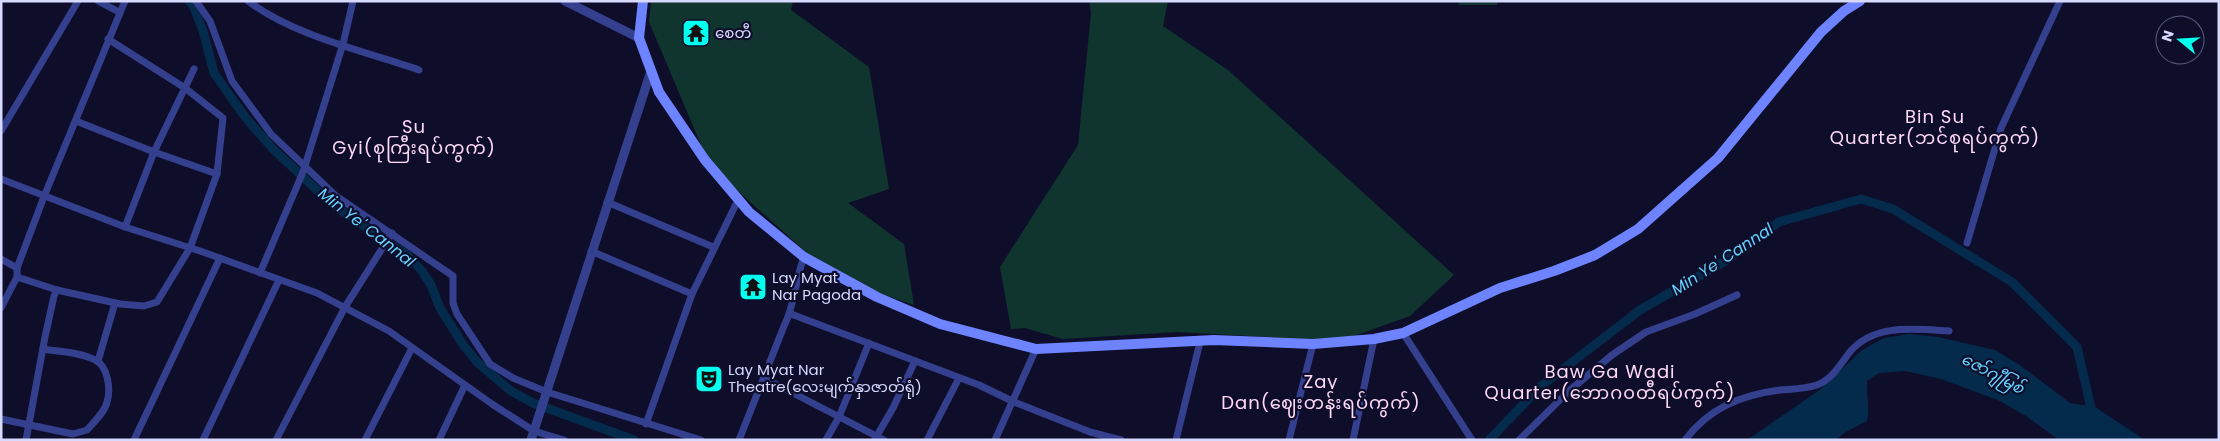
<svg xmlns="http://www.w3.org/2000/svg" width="2220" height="441" viewBox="0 0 2220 441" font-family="Poppins,'Noto Sans Myanmar',sans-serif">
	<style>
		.green { fill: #10352e }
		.water { fill: #052b4c }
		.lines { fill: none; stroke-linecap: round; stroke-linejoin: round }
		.canal { stroke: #052b4c; stroke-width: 9 }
		.minor { stroke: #34408e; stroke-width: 7 }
		.tertiary { stroke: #34408e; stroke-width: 9 }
		.secondary { stroke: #6e83ff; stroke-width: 10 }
		.labels { text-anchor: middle; stroke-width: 4.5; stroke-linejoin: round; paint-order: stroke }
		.poi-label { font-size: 15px; fill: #d7d9ff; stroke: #0e0e2b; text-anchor: start }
		.water-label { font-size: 16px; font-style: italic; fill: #65d2ff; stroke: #0e0e2b }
		.quarter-label { font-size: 18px; letter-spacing: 1px; fill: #ffd9f8; stroke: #0e0e2b }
	</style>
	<rect width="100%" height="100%" fill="#0e0e2b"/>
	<g class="green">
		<polygon points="651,1 793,1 791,10 869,67 889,189 848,203 904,244 914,305 835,278 710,166 649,22"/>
		<polygon points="1089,1 1168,1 1163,26 1228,70 1454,275 1410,316 1340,341 1177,332 1063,339 1025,328 1011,329 1000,267 1078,145 1091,13"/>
		<polygon points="1457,1 1498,1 1497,5 1459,5"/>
	</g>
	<path class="water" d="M 1909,334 L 1938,337 L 1995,350 L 2021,366 L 2070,403 L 2095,407 L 2145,440 L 2059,440 L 2026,416 L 1998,400 L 1941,379 L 1905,371 L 1879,373 L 1867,381 C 1866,395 1870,407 1867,421 L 1844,433 L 1836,440 L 1747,440 L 1821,389 L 1862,350 L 1884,338 Z"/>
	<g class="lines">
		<g class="canal">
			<polyline points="189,1 193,5 203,31 214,73 245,117 273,149 333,205 407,255 422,271 431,285 440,308 464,346 477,362 511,391 533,403 634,440"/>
			<polyline points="1489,440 1541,386 1640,310 1727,260 1779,222 1861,199 1893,209 2012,282 2077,347 2093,417"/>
		</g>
		<g class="minor">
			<polyline points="98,1 119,12"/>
			<polyline points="196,1 210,21 232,81 271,134 336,196 453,276 453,303 457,314 490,364 513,378 547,392 701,440"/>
			<path d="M 248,1 C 294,36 364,51 419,70"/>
			<polyline points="76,121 154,152 217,174"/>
			<polyline points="1,131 78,1"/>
			<polyline points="1,179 125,227 200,251 317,293 389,331 492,404 534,431 564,440"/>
			<polyline points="607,202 713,247"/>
			<polyline points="125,227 154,152 194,69"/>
			<polyline points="1967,243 2001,128 2060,1"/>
			<polyline points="591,251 692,294"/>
			<polyline points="1,259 17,268"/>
			<polyline points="260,273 303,172 343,44 353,1"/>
			<polyline points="17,277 57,290 120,304 144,306 157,302 190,248 217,174 223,118 185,88 108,39"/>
			<polyline points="1,308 17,277 17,268 45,194 125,1"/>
			<polyline points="791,314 979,385 1014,402 1090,432 1121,440"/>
			<polyline points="1403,333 1472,440"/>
			<polyline points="98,361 115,303"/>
			<polyline points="764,378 884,440"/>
			<path d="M 1,419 L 73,434 L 87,430 C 94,422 105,412 107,402 C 111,389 108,366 95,360 C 80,352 60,352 43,349"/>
			<polyline points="646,424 692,294 738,200"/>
			<polyline points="875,439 893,408 915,361"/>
			<polyline points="26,440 45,337 54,296 57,290"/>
			<polyline points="134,440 220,258"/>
			<polyline points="203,440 279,280"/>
			<polyline points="276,440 345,307 392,233"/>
			<polyline points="365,440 412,348"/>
			<polyline points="439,440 465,385"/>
			<path d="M 739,440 L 784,326 C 795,305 795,280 804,257"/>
			<polyline points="826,440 839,417 869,343"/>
			<polyline points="927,440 959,378"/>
			<polyline points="995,440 1036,349"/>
			<polyline points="1176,440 1200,342"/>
			<polyline points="1289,440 1313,344"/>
			<polyline points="1353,440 1374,339"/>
			<polyline points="1519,440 1569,391 1612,355 1646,332 1695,314 1737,295"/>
			<path d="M 1685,440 C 1709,408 1741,395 1780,390 C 1791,389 1806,389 1817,385 C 1831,380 1841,364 1849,353 C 1873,323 1915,329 1949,331"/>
		</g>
		<g class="tertiary">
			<polyline points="565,1 639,38"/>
			<polyline points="531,440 651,71"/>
		</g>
		<polyline class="secondary" points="643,1 639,38 659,92 705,160 749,212 804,257 877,297 940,324 1036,349 1214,340 1313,344 1374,339 1403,333 1500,288 1554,271 1595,255 1638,229 1718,158 1821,32 1844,11 1860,1"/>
	</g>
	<defs>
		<symbol id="temple-square" viewBox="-11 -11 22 22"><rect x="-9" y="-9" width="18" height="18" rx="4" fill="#03ffee" stroke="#0e0e2b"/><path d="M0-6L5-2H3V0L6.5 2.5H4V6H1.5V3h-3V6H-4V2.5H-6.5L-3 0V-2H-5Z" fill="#111"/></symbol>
		<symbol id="theatre-square" viewBox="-11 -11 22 22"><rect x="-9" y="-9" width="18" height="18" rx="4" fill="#03ffee" stroke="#0e0e2b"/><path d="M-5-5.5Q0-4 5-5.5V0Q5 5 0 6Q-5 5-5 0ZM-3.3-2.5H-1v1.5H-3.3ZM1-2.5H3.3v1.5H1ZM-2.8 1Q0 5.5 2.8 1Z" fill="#111"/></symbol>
	</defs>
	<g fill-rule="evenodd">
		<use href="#temple-square" x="680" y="17" width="32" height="32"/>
		<use href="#temple-square" x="737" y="271" width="32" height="32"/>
		<use href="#theatre-square" x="693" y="363" width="32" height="32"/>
	</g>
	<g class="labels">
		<g class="poi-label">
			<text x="715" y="38">စေတီ</text>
			<text x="772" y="283">Lay Myat<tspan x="772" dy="17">Nar Pagoda</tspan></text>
			<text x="728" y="375">Lay Myat Nar<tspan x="728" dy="17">Theatre(လေးမျက်နှာဇာတ်ရုံ)</tspan></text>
		</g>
		<g class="water-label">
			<text transform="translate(367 227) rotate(38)" y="6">Min Ye' Cannal</text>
			<text transform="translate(1722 259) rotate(-33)" y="6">Min Ye' Cannal</text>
			<text transform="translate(1993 373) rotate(28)" y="6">ဇော်ဂျီမြစ်</text>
		</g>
		<g class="quarter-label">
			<text x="1935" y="123">Bin Su<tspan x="1935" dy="21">Quarter(ဘင်စုရပ်ကွက်)</tspan></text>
			<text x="414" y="133">Su<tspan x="414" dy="21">Gyi(စုကြီးရပ်ကွက်)</tspan></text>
			<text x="1610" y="378">Baw Ga Wadi<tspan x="1610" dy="21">Quarter(ဘောဂ၀တီရပ်ကွက်)</tspan></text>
			<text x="1321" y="388">Zay<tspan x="1321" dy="21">Dan(ဈေးတန်းရပ်ကွက်)</tspan></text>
		</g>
	</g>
	<rect width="2220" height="441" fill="none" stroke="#d7d9ff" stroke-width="5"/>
	<g transform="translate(2180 40) rotate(288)"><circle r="24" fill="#0e0e2b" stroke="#5e5f80"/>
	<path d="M0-4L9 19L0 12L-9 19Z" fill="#03ffee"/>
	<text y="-8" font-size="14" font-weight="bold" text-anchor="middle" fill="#d7d9ff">N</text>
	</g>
</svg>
